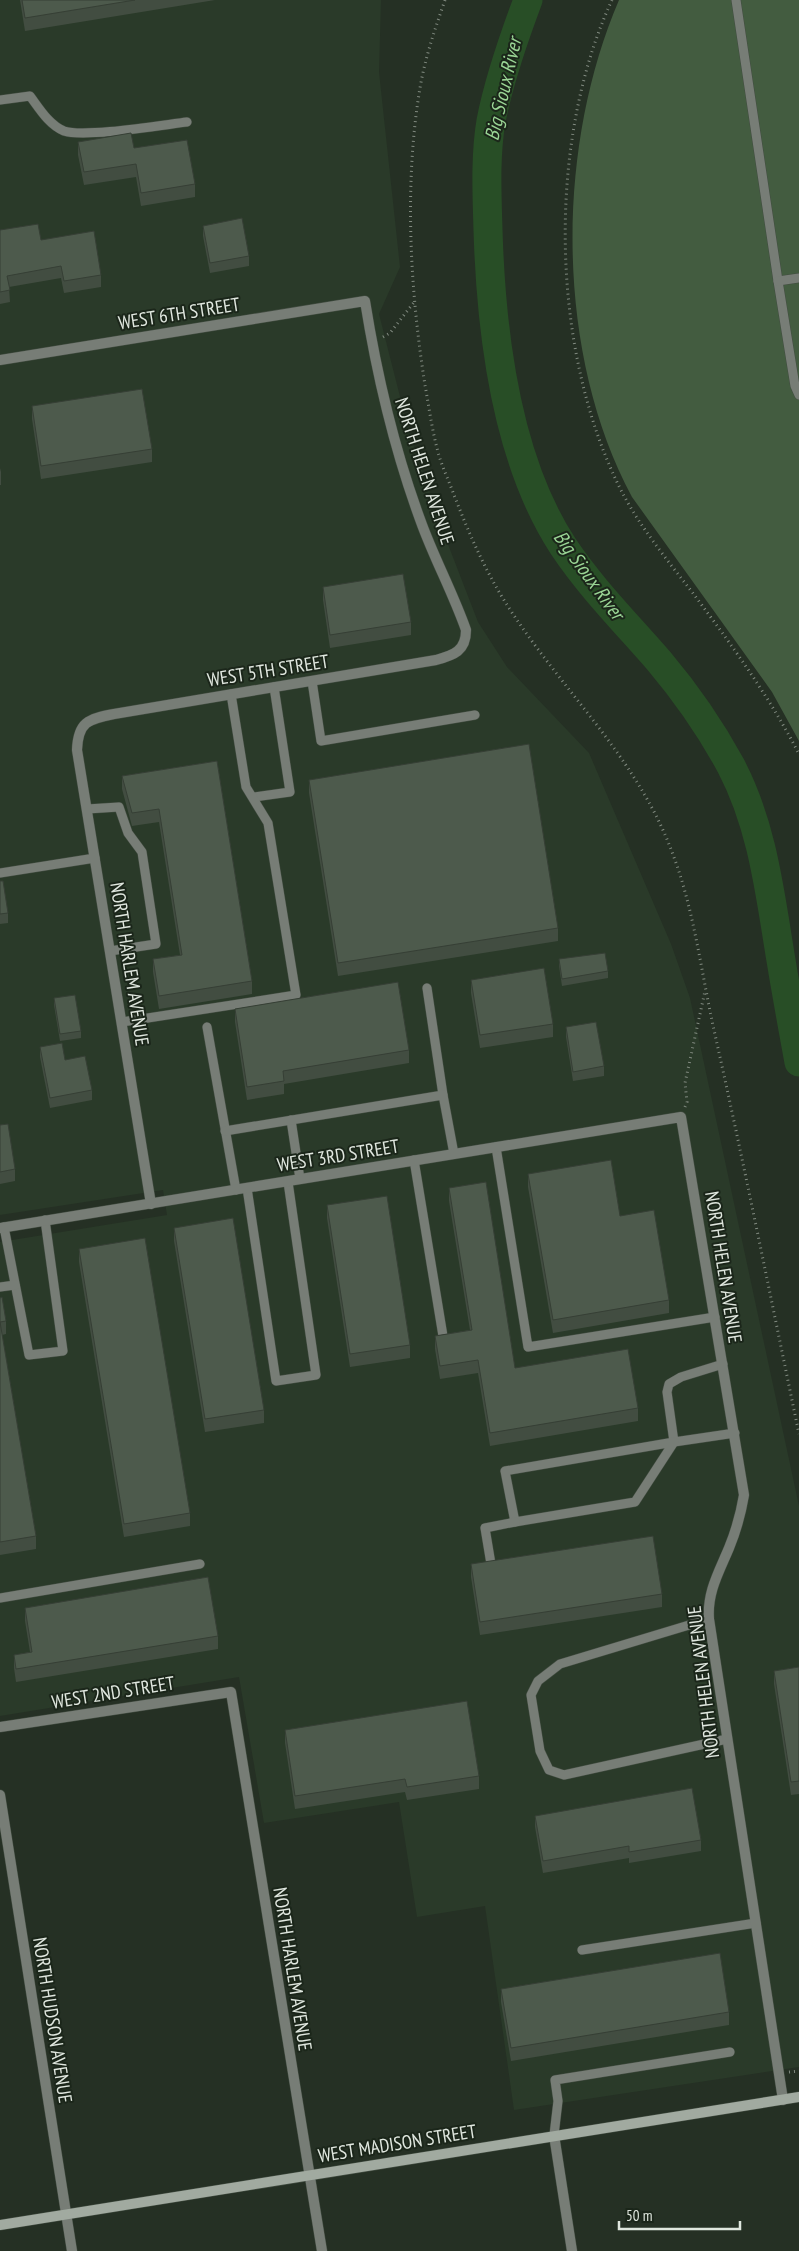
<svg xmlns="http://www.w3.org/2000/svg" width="799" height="2251" viewBox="0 0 799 2251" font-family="'PT Sans Narrow',sans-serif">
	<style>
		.built { fill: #2a3a29 }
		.green { fill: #435c40 }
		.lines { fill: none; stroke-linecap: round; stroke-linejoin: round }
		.river { stroke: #284e26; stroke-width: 29 }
		.lane-casing { stroke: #434d42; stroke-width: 10 }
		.street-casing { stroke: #434d42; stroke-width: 11 }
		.secondary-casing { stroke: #434d42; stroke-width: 11 }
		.path { stroke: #828b81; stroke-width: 3; stroke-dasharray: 1 4; stroke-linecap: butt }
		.lane { stroke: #777d76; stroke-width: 9 }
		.street { stroke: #777d76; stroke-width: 10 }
		.secondary { stroke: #a1aaa0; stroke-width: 10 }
		.wall { fill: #424d41 }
		.building { fill: #4d5a4c; stroke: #363f35 }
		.labels { text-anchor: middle; stroke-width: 4; stroke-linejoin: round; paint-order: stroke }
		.street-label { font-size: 19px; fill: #e0e7df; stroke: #1b261a }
		.water-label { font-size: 20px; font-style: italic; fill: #9ad595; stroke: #1b261a }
	</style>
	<rect width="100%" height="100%" fill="#253024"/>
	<polygon class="built" points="0,0 381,0 379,72 400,267 379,314 409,432 444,534 478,622 507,667 589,753 671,944 690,998 799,1506 799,2067 514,2110 485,1906 417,1917 399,1802 264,1823 239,1677 0,1716 0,1242 167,1215 163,1190 0,1215"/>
	<path class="green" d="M 619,0 L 799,0 L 799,741 L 772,692 L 632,497 C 555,354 555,149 619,0 Z"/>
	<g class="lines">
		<path class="river" d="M 528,0 C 513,40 499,80 491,121 C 485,157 487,194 488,230 C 491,333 506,459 563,546 C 591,588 626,623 659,661 C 686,693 711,729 731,766 C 761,823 769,886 779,948 C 785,986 792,1024 799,1062"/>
		<defs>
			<g id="lane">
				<polyline points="736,0 778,281 795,386 799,395"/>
				<path d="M 0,100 L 30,96 C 39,108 49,125 64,131 C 84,138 162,125 187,122"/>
				<polyline points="778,281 799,278"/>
				<polyline points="312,681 321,741 475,715"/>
				<polyline points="254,797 290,792 274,687"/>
				<polyline points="87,809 119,807 128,833 142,852 156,944 110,951"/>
				<polyline points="0,873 95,858"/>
				<polyline points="427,988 443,1095"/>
				<polyline points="122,1022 296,995 268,823 246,787 231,694"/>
				<polyline points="207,1027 236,1190"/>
				<polyline points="291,1120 300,1179"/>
				<polyline points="225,1131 443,1095 454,1154"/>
				<polyline points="496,1147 528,1347 715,1317"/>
				<polyline points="414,1160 443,1336"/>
				<polyline points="247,1188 276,1381 316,1375 288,1182"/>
				<polyline points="4,1227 29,1355 63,1351 45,1220"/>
				<polyline points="0,1287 15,1285"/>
				<polyline points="723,1364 681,1377 669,1384 667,1392 674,1442 735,1433"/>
				<polygon points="674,1442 635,1502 515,1522 505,1471"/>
				<polyline points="491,1564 485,1528 515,1522"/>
				<polyline points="0,1598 200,1564"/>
				<polyline points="709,1619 560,1664 538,1681 531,1695 540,1751 549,1770 564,1775 727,1739"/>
				<polyline points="582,1950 756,1923"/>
				<polyline points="554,2135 558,2101 555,2080 730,2052"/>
			</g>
			<g id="street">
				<path d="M 0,360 L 365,301 C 377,376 394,449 421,522 C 434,558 453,593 466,630 C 466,651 454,655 436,660 L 114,714 C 88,719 78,722 77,750 L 151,1204"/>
				<path d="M 0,1228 L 681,1117 L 744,1495 C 741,1513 736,1531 729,1548 C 719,1572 707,1592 709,1619 L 783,2100"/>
				<polyline points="0,1727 231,1692 322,2251"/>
				<polyline points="0,1795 72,2251"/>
				<polyline points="554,2135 572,2251"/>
			</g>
			<polyline id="secondary" points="0,2225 799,2097"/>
		</defs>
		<use href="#lane" class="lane-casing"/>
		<use href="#street" class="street-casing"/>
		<use href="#secondary" class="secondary-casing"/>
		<g class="path">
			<path d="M 445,0 C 435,29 425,58 420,88 C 404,183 410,290 425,385 C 429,407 432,430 438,452 C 442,467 449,481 454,495 C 470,536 487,575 511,611 C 564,692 638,760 672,852 C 694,909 701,971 714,1030 C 744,1164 771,1299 799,1434"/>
			<path d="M 612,0 C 546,142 550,354 623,494 C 641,528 668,561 692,592 C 731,644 769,696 799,754"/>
			<polyline points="383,337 390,333 415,301"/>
			<polyline points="685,1107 687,1102 685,1083 705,991"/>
			<polyline points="789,2072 799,2071"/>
		</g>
		<use href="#lane" class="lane"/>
		<use href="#street" class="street"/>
		<use href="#secondary" class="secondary"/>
	</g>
	<g class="wall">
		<polygon points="20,0 215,0 25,31"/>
		<polygon points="78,142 134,148 195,184 195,197 141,206 136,177 84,185 78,155"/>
		<polygon points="203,226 249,256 249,266 210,273 203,236"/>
		<polygon points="0,230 41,240 101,275 101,287 64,293 61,278 9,287 10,302 0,304"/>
		<polygon points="32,406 152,449 152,462 41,479 32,419"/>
		<polygon points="0,468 1,472 1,485 0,485"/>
		<polygon points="323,587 411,622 411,635 330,648 323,600"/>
		<polygon points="217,761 252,981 252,994 159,1009 153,972 153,959 180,955 159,822 132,826 122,789 122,776"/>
		<polygon points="309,780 558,928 558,941 338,976 309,793"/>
		<polygon points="0,881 8,913 8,923 0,924"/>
		<polygon points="559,959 608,971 608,978 562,986 559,966"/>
		<polygon points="471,980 553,1024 553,1037 480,1048 471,993"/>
		<polygon points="54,998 81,1031 81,1038 60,1041 54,1005"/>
		<polygon points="235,1009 409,1050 409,1063 284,1084 284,1094 247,1100 235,1022"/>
		<polygon points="566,1027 604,1066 604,1076 573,1081 566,1037"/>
		<polygon points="40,1047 65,1060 92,1090 92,1100 50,1108 40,1057"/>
		<polygon points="0,1125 15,1169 15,1181 0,1184"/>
		<polygon points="528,1174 620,1216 669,1300 669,1313 553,1333 528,1187"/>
		<polygon points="449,1188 515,1368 638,1408 638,1421 490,1446 478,1373 440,1379 435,1349 435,1336 470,1330 449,1201"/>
		<polygon points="327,1205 410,1345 410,1358 350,1367 327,1218"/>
		<polygon points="174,1228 264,1410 264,1423 205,1432 174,1241"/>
		<polygon points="79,1249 190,1513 190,1526 124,1537 79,1262"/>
		<polygon points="0,1298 6,1321 6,1334 2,1335 36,1536 36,1549 0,1555"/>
		<polygon points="471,1564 662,1594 662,1607 480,1635 471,1577"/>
		<polygon points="25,1608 218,1636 218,1649 16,1682 14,1668 14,1655 30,1652 25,1621"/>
		<polygon points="799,1667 799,1794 791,1795 774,1684 774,1671"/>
		<polygon points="285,1730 479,1776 479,1789 407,1800 405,1792 295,1809 285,1743"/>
		<polygon points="535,1816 701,1840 701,1851 629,1863 629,1858 543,1873 535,1827"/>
		<polygon points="501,1989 729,2012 729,2025 511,2061 501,2002"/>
	</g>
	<g class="building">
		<polygon points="22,0 135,0 25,18"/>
		<polygon points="131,133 134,148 187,140 195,184 141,193 136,164 84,172 78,142"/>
		<polygon points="242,218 249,256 210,263 203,226"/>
		<polygon points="38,224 41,240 94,231 101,275 64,281 61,266 7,276 10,290 0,292 0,230"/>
		<polygon points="142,389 152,449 41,466 32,406"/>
		<polygon points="403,574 411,622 330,635 323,587"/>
		<polygon points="529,744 558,928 338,963 309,780"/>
		<polygon points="217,761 252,981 159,996 153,959 182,955 159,809 132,813 122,776"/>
		<polygon points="0,881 3,881 8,913 0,914"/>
		<polygon points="605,953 608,971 562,979 559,959"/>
		<polygon points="544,968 553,1024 480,1035 471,980"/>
		<polygon points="398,982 409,1050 283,1071 284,1081 247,1087 235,1009"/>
		<polygon points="75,995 81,1031 60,1034 54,998"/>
		<polygon points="596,1022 604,1066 573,1072 566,1027"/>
		<polygon points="62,1043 65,1060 85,1056 92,1090 50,1098 40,1047"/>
		<polygon points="8,1124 15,1169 0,1172 0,1125"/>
		<polygon points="611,1160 620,1216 654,1210 669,1300 553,1320 528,1174"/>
		<polygon points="486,1182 515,1368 628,1349 638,1408 490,1433 478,1360 440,1366 435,1336 472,1330 449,1188"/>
		<polygon points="387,1196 410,1345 350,1354 327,1205"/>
		<polygon points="233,1218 264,1410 205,1419 174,1228"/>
		<polygon points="145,1238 190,1513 124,1524 79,1249"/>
		<polygon points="2,1297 6,1321 0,1322 36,1536 0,1542 0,1298"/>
		<polygon points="653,1536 662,1594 480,1622 471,1564"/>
		<polygon points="208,1577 218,1636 16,1669 14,1655 32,1652 25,1608"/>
		<polygon points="799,1667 799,1781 791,1782 774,1671"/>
		<polygon points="467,1701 479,1776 407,1787 405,1779 295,1796 285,1730"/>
		<polygon points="692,1788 701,1840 629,1852 629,1846 543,1861 535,1816"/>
		<polygon points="720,1953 729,2012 511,2048 501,1989"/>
	</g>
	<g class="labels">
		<g class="street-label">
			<text transform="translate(179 313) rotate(-9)" y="7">WEST 6TH STREET</text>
			<text transform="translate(425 471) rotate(72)" y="7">NORTH HELEN AVENUE</text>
			<text transform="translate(268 670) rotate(-9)" y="7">WEST 5TH STREET</text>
			<text transform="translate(130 964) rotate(81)" y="7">NORTH HARLEM AVENUE</text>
			<text transform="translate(338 1155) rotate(-9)" y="7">WEST 3RD STREET</text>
			<text transform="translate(724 1267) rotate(81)" y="7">NORTH HELEN AVENUE</text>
			<text transform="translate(703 1682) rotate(-97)" y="7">NORTH HELEN AVENUE</text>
			<text transform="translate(113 1692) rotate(-9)" y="7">WEST 2ND STREET</text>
			<text transform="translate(293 1969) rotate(81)" y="7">NORTH HARLEM AVENUE</text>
			<text transform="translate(53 2020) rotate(81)" y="7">NORTH HUDSON AVENUE</text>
			<text transform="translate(397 2143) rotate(-9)" y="7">WEST MADISON STREET</text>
		</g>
		<g class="water-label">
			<text transform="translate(503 89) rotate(-77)" y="7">Big Sioux River</text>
			<text transform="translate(589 575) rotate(54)" y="7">Big Sioux River</text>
		</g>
	</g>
	<path d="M619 2221v8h121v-8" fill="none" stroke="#e0e7df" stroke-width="2.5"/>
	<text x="626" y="2221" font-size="15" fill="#e0e7df" stroke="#1b261a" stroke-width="4" paint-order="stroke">50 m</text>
</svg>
